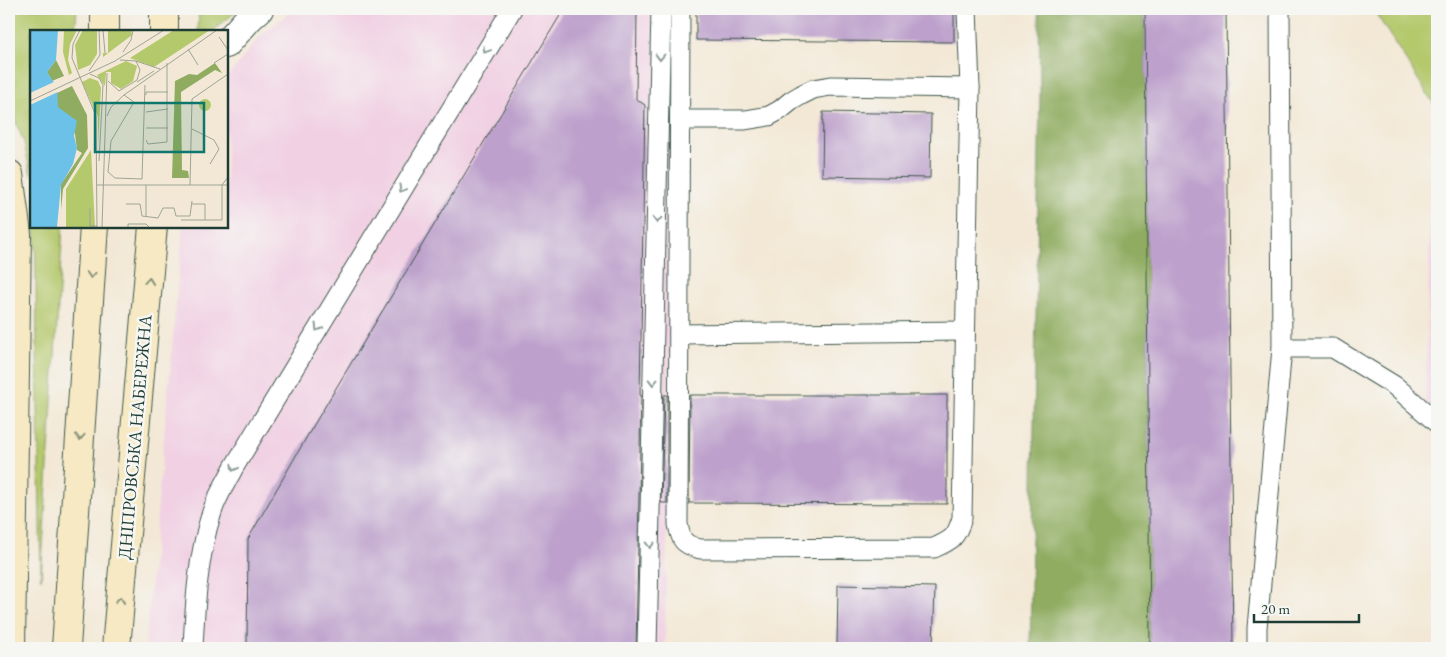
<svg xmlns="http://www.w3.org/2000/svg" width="1446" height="657" viewBox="0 0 1446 657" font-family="'EB Garamond',serif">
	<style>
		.built { fill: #f1d0e3 }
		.green { fill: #b4c86c; stroke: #6a8250 }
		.forest { fill: #8fac60; stroke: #57744a }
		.building { fill: #bda1cc }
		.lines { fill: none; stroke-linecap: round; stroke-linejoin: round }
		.lane-casing { stroke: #3f574c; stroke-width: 21 }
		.street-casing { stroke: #3f574c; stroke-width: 30 }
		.secondary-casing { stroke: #3f574c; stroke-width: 30 }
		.lane { stroke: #fff; stroke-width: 19 }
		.street { stroke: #fff; stroke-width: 28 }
		.secondary { stroke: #f6e9c3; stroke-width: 28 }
		.oneway { stroke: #8f9e9a }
		.oneway2 { stroke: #8a937c }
		.labels { text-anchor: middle; stroke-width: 5; stroke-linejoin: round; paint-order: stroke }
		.street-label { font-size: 18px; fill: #1f3d34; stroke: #f6f6f2 }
		.inset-road { fill: none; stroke: #9ea495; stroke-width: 1 }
		.view { fill: #0f766e; fill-opacity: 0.15; stroke: #0f766e; stroke-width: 2.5 }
		.inset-edge { fill: none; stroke: #1f3d34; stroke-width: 2.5 }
	</style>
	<rect width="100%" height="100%" fill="#f6f6f2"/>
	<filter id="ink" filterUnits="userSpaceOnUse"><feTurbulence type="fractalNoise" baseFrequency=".02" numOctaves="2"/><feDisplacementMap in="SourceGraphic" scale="10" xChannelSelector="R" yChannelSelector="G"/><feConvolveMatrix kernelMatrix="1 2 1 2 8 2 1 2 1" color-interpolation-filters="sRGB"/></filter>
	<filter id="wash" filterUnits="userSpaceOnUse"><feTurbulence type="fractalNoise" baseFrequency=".0096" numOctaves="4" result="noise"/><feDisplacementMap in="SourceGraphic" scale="20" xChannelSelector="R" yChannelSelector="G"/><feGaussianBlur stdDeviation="1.12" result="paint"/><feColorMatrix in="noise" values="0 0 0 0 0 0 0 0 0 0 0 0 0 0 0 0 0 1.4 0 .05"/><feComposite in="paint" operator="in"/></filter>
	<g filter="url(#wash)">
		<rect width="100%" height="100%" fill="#f3e8d5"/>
		<g class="built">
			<polygon points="294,9 675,9 665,648 145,648 183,226 226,226 226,79 259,37"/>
			<polygon points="1437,192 1437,406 1425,406 1431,196"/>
		</g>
		<g class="green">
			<polygon points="9,9 77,9 75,31 31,31 31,176 24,142 9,106"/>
			<polygon points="199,9 239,9 213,31 198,31"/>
			<polygon points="1373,9 1437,9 1437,109"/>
			<polygon points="35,226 63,226 41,579"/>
		</g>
		<polygon class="forest" points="1039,9 1145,9 1150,648 1030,648 1040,93"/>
		<g id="blocks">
			<g class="building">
				<polygon points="564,9 637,9 636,99 645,105 640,395 641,395 636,648 247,648 248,539 309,433"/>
				<polygon points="696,9 954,9 954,42 696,40"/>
				<polygon points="1145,9 1226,9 1233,648 1150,648"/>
				<polygon points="823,112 931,114 930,178 822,176"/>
				<polygon points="664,395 667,395 667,503 661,503"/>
				<polygon points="690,395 947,395 947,504 689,503"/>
				<polygon points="838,585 935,587 933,648 837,648"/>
			</g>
		</g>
	</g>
	<g filter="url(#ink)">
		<use href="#blocks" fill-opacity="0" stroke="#3f574c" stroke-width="1"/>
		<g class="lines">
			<defs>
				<g id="lane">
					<path d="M 680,9 L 678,524 C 681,541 683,544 700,549 L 934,548 C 952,540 956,538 962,518 L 970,88 L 967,9"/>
					<polyline points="680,120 745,120 769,116 780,110 791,101 801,95 813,89 831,86 970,88"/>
					<polyline points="679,334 965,331"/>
					<polyline points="1282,348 1333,348 1395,386 1437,423"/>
					<path d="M 193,648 C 195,603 198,555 212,512 C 217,496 227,481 234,467 L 512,9"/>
					<polyline points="647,648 661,9"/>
					<polyline points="1257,648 1257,628 1282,348 1280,9"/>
				</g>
				<polyline id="street" points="226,44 250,17 259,9"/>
				<g id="secondary">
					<polyline points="105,31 105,9"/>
					<polyline points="164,31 164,9"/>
					<polyline points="9,174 17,234 11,648"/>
					<polyline points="66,648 94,226"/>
					<polyline points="116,648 153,226"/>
				</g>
			</defs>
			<use href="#lane" class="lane-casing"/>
			<use href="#street" class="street-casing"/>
			<use href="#secondary" class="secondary-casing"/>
			<use href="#lane" class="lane"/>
			<use href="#street" class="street"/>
			<use href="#secondary" class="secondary"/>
		</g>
		<defs><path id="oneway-chevron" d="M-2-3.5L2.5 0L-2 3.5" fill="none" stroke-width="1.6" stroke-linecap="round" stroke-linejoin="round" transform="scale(1.25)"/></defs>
		<g class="oneway">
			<use href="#oneway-chevron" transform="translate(486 50) rotate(121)"/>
			<use href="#oneway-chevron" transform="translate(660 57) rotate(91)"/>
			<use href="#oneway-chevron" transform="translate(402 189) rotate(121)"/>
			<use href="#oneway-chevron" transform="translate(657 220) rotate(91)"/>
			<use href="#oneway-chevron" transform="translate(318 328) rotate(121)"/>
			<use href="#oneway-chevron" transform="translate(653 382) rotate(91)"/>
			<use href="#oneway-chevron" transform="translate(234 468) rotate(118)"/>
			<use href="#oneway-chevron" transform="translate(650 545) rotate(91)"/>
		</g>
		<g class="oneway2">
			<use href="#oneway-chevron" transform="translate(91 275) rotate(94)"/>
			<use href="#oneway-chevron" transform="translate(149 281) rotate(-85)"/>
			<use href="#oneway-chevron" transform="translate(80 437) rotate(94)"/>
			<use href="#oneway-chevron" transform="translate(120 600) rotate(-85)"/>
		</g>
	</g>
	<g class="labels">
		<g class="street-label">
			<text transform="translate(135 437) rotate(-85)" y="6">ДНІПРОВСЬКА НАБЕРЕЖНА</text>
		</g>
	</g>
	<g transform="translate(30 30)">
		<rect width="198" height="198" fill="#f3e8d5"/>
		<path d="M 34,0 L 47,0 L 40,14 L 38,30 L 42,43 L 39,45 L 33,22 ZM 53,0 L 67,0 L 67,24 L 60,35 L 48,40 L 45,15 ZM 78,0 L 101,0 L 102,5 L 73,27 L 73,23 L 78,23 ZM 144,0 L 180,0 L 124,37 L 100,28 ZM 96,31 L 107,36 L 103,51 L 91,59 L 81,53 L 81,42 L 76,42 L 75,56 L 67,45 ZM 60,48 L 68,51 L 71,58 L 68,116 L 68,87 L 52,52 ZM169 75a6 6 0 1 1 12 0a6 6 0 1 1-12 0ZM 61,120 L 65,197 L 36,197 L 36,159 Z" fill="#b4c86c"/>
		<path d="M 26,30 L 34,46 L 22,51 L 17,42 ZM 185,33 L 192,43 L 185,40 L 151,62 L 152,140 L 158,141 L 159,148 L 142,148 L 145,51 L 159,44 L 167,45 ZM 42,56 L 57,85 L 58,118 L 33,159 L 31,180 L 31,154 L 52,123 L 47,120 L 45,104 L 27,76 L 27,63 Z" fill="#8fac60"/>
		<path d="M 0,0 L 28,0 L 26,30 L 17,42 L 27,57 L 28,77 L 47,91 L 44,106 L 47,118 L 43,134 L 31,155 L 27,197 L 0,197 Z" fill="#6cc1e8"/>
		<path d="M 26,51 L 30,61 L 0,75 L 0,63 Z" fill="#f3e8d5"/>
		<path class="inset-road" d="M 50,0 L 43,14 L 42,28 L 66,86 L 67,197M 73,0 L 75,23M 189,7 L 198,20M 158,19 L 168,35M 93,22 L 101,10 L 103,0M 106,31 L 130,39M 184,33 L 198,24M 59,41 L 70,25 L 69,0M 60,44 L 69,48 L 73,55 L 69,131M 78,51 L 89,61 L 107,50 L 110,40 L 106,31 L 90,30M 107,52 L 124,41M 94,65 L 104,72 L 81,111 L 78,142 L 85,148 L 112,149 L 115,55M 116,65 L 116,62 L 138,62M 0,71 L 85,31 L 134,0M 116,82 L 138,79M 77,86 L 81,77 L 94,65 L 187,0M 116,98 L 138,98M 162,99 L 184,110 L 189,119 L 180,134M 116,110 L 118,114 L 137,112 L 137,33M 67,155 L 198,155M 160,155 L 162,69 L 198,44M 96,174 L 110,174 L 112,186 L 128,188 L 133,178 L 144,178 L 146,186 L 160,186 L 162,171M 162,174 L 175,174 L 175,190M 60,178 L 60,196 L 67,196M 116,186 L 116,155M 151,190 L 192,190 L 192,155 L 198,147M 72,197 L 77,43M 98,197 L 98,194 L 116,194 L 119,197"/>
		<path class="view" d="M 65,73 L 174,73 L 174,122 L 65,122 Z"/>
		<rect width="198" height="198" class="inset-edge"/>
	</g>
	<rect width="1446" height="657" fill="none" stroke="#f6f6f2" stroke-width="30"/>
	<path d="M1254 614v8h105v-8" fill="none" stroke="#1f3d34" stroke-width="2.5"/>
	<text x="1261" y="614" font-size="15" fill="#1f3d34" stroke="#f6f6f2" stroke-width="4" paint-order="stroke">20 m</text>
</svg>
